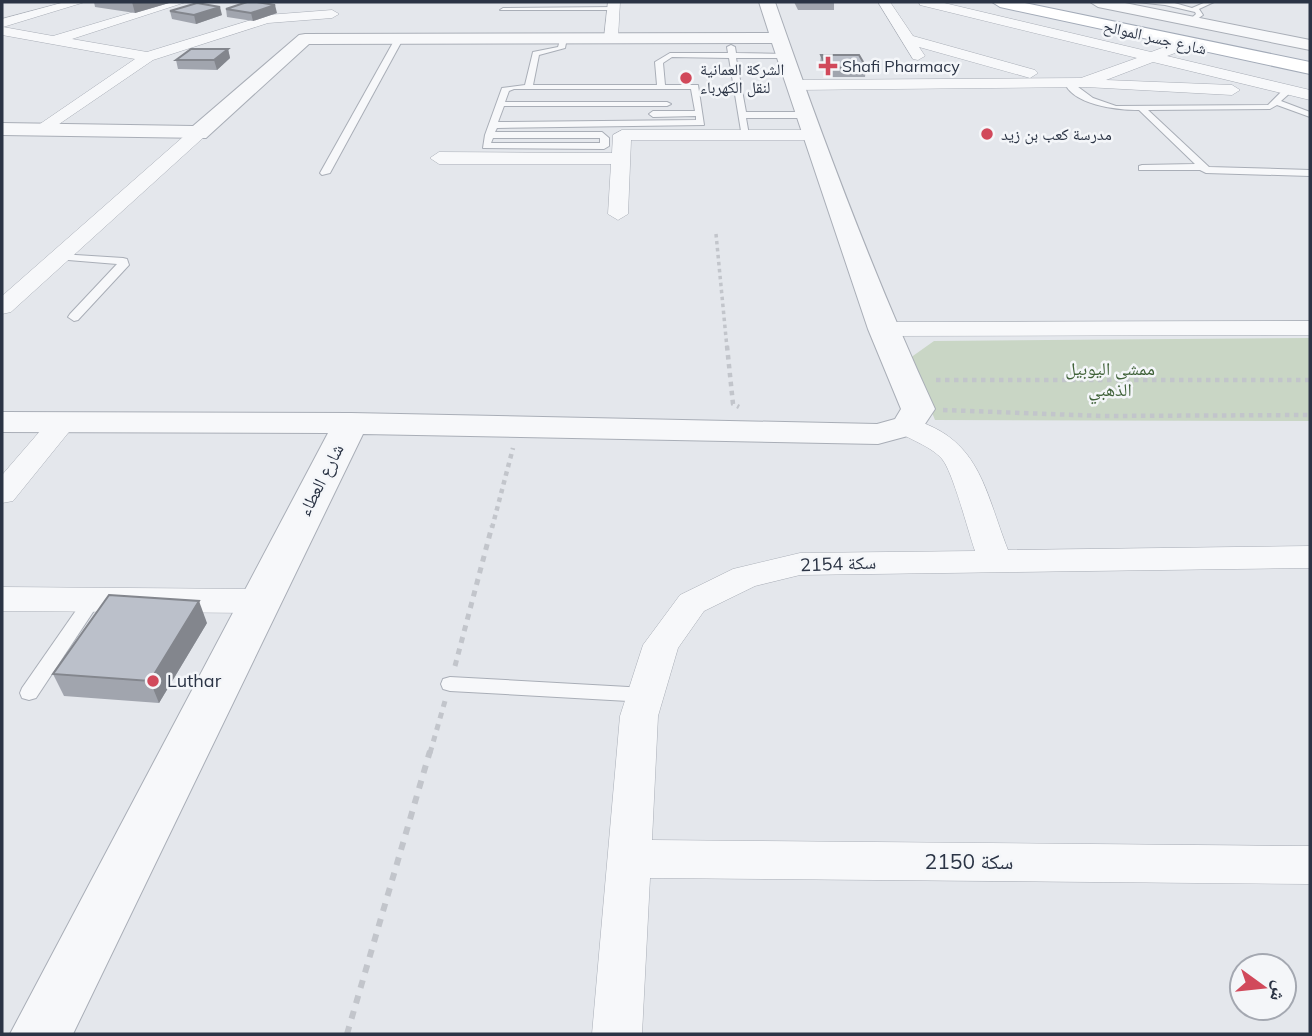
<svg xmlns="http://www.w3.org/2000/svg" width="1312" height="1036" viewBox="0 0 1312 1036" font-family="Mulish,'Noto Naskh Arabic',sans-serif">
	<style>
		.green { fill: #c9d6c5 }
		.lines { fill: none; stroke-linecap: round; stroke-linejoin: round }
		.service-casing { stroke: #a9aeb7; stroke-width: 2 }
		.minor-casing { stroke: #a9aeb7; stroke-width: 1 }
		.tertiary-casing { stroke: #a9aeb7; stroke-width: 2 }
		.primary-casing { stroke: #a3abb8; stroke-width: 2 }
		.path-far3 { stroke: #c2c5cb; stroke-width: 3.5; stroke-dasharray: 3.5 3.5; stroke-linecap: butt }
		.path-far2 { stroke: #c2c5cb; stroke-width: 4.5; stroke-dasharray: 4.5 4.5; stroke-linecap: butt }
		.path-far1 { stroke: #c2c5cb; stroke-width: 5; stroke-dasharray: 6 6; stroke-linecap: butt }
		.path { stroke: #c2c5cb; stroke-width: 6; stroke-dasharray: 8 8; stroke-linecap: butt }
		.service { fill: #f7f8fa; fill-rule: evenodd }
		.minor { fill: #f7f8fa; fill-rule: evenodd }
		.tertiary { fill: #f7f8fa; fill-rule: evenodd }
		.primary { fill: #fff; fill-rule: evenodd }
		.wall { fill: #a1a5ae }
		.shaded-wall { fill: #83868d }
		.building { fill: #bbc0ca; stroke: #83868d; stroke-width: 2 }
		.poi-dot { fill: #d1495b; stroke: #f4f6f9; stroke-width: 2.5 }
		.labels { text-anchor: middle; stroke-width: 5; stroke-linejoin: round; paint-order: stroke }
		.far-street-label { font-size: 16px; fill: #2b3445; stroke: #f4f6f9 }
		.far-poi-label { font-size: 16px; fill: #2b3445; stroke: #f4f6f9; text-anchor: start }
		.park-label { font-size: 18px; fill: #3f6138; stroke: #f4f6f9 }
		.street-label { font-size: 18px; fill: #2b3445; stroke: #f4f6f9 }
		.poi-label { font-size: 18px; fill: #2b3445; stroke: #f4f6f9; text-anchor: start }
		.near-street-label { font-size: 21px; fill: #2b3445; stroke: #f4f6f9 }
	</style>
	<rect width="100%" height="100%" fill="#e4e7ec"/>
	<polygon class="green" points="1310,338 1310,421 935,420 910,358 934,341"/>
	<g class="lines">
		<defs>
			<g id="service">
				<polygon points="1137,2 1171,2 1192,8 1206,2 1214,2 1199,9 1203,15 1190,24 1187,22 1196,14 1195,12 1165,5"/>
				<polygon points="613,7 615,10 500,10 503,8"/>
				<polygon points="399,37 403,39 330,173 322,175 320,173 395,39"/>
				<path d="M 561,37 L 567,38 L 565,48 L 539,55 L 533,85 L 657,85 L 655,62 L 670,53 L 728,53 L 727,47 L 731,45 L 735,47 L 736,53 L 786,54 L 790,56 L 786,58 L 736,58 L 746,112 L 805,112 L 809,115 L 805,118 L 746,118 L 749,135 L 742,137 L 729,58 L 672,57 L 663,63 L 665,85 L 698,85 L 704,125 L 497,128 L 495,132 L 602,132 L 609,138 L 609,146 L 604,149 L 483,148 L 485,135 L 502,88 L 525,85 L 533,52 L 558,47 ZM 514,89 L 691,89 L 695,111 L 653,111 L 649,114 L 653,117 L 696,116 L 696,120 L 498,122 L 504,106 L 667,106 L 671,104 L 667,102 L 505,102 L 509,91 ZM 493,138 L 600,138 L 600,143 L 491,143 Z"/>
				<path d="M 1064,81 L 1070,81 L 1093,98 L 1116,106 L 1268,105 L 1284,89 L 1290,89 L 1290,93 L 1281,101 L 1310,112 L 1310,117 L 1277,105 L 1270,109 L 1148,110 L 1209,167 L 1310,170 L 1310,176 L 1206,173 L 1200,170 L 1139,170 L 1139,166 L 1142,165 L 1195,164 L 1139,110 C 1117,110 1071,105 1064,81 Z"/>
				<polygon points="60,254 123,258 127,259 129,265 78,320 74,321 68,317 70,314 117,264 56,259 54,257"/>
				<polygon points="92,594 98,596 101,600 36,698 29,700 22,698 20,693 22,688 86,596"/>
				<polygon points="450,677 646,688 653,690 655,695 653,700 646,702 450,691 443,689 441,684 443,679"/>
			</g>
			<g id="minor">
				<polygon points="65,2 85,2 3,27 53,36 167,2 186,2 72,39 147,52 267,15 332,10 339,14 332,18 268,23 153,60 43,135 37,134 34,130 37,126 135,59 2,35 2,19"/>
				<polygon points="608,2 620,2 618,38 611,42 604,38"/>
				<polygon points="878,2 890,2 913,36 1035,70 1038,73 1030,78 919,47 925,56 918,60 913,59"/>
				<polygon points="919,2 940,2 1151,52 1181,41 1191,41 1191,47 1167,56 1310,90 1310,100 1153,62 1106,80 1232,85 1240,90 1232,95 1086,87 795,90 787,85 795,80 1081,78 1137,58 920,5"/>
				<polygon points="198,128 207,133 204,137 11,312 2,314 2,296 192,129"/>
				<polygon points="622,130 811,130 820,135 811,140 631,140 628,214 618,220 608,214 611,164 439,164 430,158 439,152 612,153 613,135"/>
				<polygon points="1310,321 1310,335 883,336 874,334 871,329 874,324 883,322"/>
				<polygon points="63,414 73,416 77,422 13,501 2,503 2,475 53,416"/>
				<path d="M 907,418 C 980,436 984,489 1008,550 L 1310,546 L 1310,568 L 800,575 L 755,586 L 704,611 L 678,648 L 658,716 L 652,840 L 1310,846 L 1310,884 L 650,878 L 642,1034 L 592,1034 L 620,716 L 643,645 L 680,595 L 733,569 L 800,553 L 975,551 C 968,531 953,472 942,459 C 928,443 901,438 893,426 L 897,420 Z"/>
				<polygon points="2,587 258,589 270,593 275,601 270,609 258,613 2,611"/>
			</g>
			<g id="tertiary">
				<path d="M 759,2 L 775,2 C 822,137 874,277 935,409 L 919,433 L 878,444 L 363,434 L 73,1034 L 10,1034 L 328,433 L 2,432 L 2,412 L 351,413 L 877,424 L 895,419 L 901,409 L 868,329 L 772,43 L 309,44 L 206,138 L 2,135 L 2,123 L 193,126 L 299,35 L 305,34 L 769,33 Z"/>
				<polygon points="1090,2 1120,2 1310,40 1310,50 1098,7"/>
			</g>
			<polygon id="primary" points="992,2 1020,2 1310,62 1310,74 1000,7"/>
		</defs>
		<use href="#service" class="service-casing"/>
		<use href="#minor" class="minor-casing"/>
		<use href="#tertiary" class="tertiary-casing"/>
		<use href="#primary" class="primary-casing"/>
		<polyline class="path-far3" points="716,234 727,348"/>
		<g class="path-far2">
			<polyline points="727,346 733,404 739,407"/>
			<polyline points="936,380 1310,380"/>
			<polyline points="943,410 1102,416 1310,415"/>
			<polyline points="492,528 513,448"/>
		</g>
		<g class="path-far1">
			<polyline points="455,666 492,526"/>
			<polyline points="430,753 445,701"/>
		</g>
		<polyline class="path" points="347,1034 430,751"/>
		<use href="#service" class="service"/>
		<use href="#minor" class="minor"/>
		<use href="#tertiary" class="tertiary"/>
		<use href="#primary" class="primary"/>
	</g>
	<g class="wall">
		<polygon points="94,2 168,2 169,3 135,13 95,7"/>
		<polygon points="794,2 834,2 834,10 798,10"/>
		<polygon points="226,9 277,13 253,21 227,17"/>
		<polygon points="170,11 222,15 196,24 172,19"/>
		<polygon points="228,49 230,58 217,70 178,69 176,60"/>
		<polygon points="821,55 866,67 865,77 826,77 820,64"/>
		<polygon points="207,623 159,703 64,696 53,674"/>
	</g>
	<g class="shaded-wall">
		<polygon points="132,2 168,2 169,3 135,13"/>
		<polygon points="275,5 277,13 253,21 251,13"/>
		<polygon points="220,7 222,15 196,24 194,15"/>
		<polygon points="228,49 230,58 217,70 214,60"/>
		<polygon points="199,601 207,623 159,703 150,681"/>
	</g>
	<g class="building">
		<polygon points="247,2 257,2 275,5 251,13 226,9"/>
		<polygon points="197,3 220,7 194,15 170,11"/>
		<polygon points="191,49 228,49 214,60 176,60"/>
		<polygon points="821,55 859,55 866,67 827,68"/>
		<polygon points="109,595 199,601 150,681 53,674"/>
	</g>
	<g class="poi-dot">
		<path d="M824.5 55.5h7v7h7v7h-7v7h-7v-7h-7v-7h7z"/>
		<circle cx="686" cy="78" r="7"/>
		<circle cx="987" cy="134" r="7"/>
		<circle cx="153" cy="681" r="7"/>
	</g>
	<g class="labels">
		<g class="far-street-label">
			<text transform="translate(1155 37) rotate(13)" y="6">شارع جسر الموالح</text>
		</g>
		<g class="far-poi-label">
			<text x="842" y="72">Shafi Pharmacy</text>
			<text x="700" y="75">الشرکة العمانیة<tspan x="700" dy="18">لنقل الکهرباء</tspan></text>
			<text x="1001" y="140">مدرسة كعب بن زيد</text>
		</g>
		<g class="park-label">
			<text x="1110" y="375">ممشى اليوبيل<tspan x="1110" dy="21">الذهبي</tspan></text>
		</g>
		<g class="street-label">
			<text transform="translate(321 480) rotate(-63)" y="6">شارع العطاء</text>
			<text transform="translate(838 564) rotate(-2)" y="6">سكة 2154</text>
		</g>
		<g class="poi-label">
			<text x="167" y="687">Luthar</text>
		</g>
		<g class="near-street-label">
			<text x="969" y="869">سكة 2150</text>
		</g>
	</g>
	<rect width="1312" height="1036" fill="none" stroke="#2b3445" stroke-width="7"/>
	<g transform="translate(1263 987) rotate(105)"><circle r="33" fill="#f4f6f9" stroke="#a4a8b1" stroke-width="2"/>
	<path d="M0-5L12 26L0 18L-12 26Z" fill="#d1495b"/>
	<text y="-10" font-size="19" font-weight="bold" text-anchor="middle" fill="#2b3445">ش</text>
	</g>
</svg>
